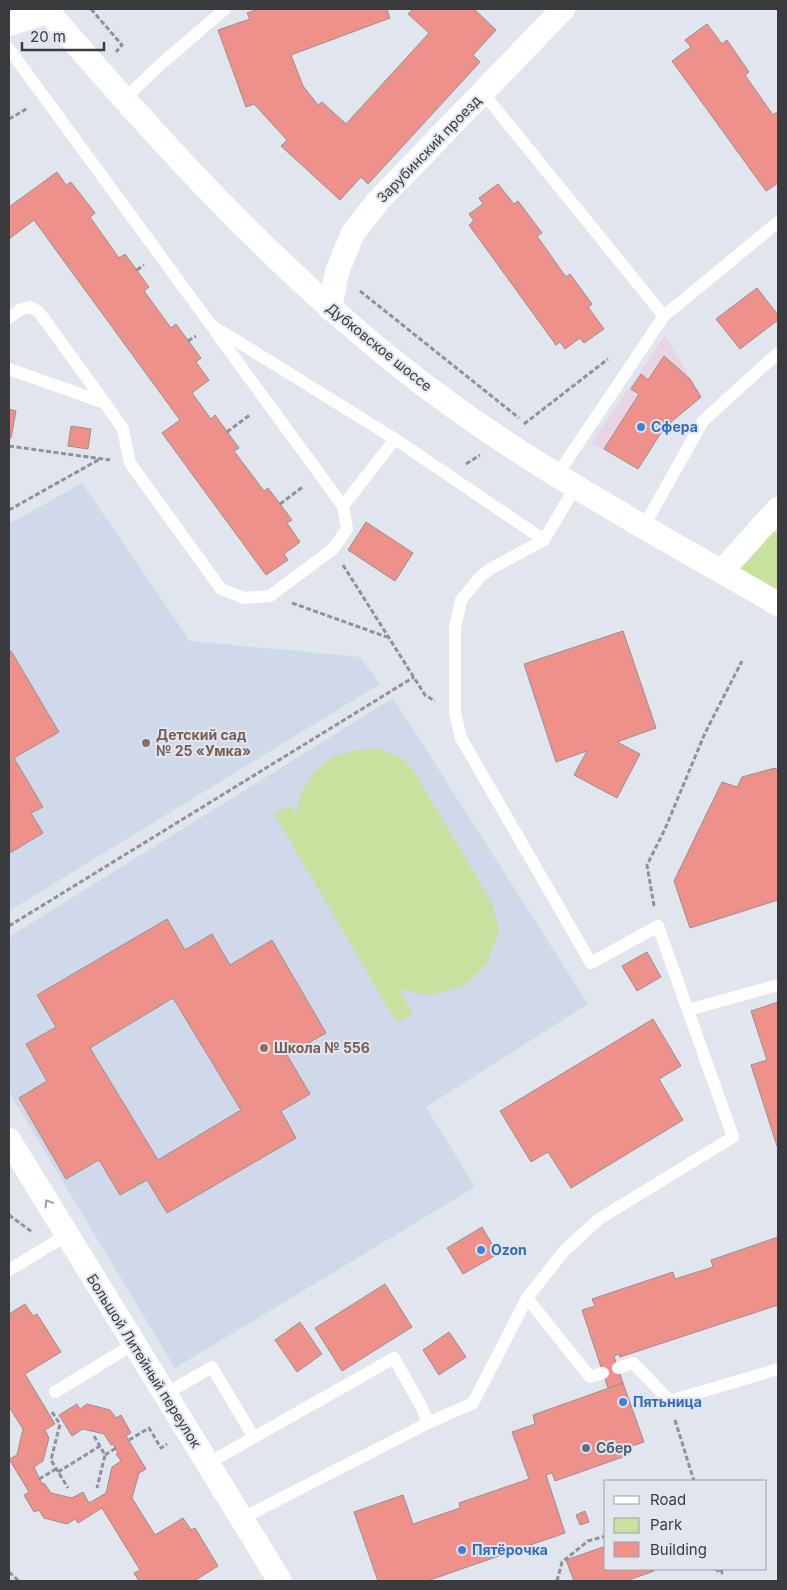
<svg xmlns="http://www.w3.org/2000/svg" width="787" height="1590" viewBox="0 0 787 1590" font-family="Inter,sans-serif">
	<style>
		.commercial { fill: #e8d4e3 }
		.built { fill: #d0d9e9 }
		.green { fill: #c8e19e }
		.building { fill: #ef918b; stroke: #9b8f8e; fill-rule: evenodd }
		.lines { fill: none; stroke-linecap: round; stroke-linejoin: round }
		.path { stroke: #8f9298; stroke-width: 3; stroke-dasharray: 5 2.5; stroke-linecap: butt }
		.service { stroke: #fff; stroke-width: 12 }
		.minor { stroke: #fff; stroke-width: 24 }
		.oneway { stroke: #9c9d9e }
		.shop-dot { fill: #3f7fe0; stroke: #e0e5ee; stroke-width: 2 }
		.education-dot { fill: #8d6e63; stroke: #e0e5ee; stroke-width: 2 }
		.service-dot { fill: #5c6f8a; stroke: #e0e5ee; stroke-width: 2 }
		.labels { text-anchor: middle; stroke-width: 4; stroke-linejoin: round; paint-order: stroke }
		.street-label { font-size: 14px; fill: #393b3e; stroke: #e0e5ee }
		.shop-label { font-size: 14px; font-weight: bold; fill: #366cbe; stroke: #e0e5ee; text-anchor: start }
		.education-label { font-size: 14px; font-weight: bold; fill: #785e54; stroke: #e0e5ee; text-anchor: start }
		.service-label { font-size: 14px; font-weight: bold; fill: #4e5e75; stroke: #e0e5ee; text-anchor: start }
	</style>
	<rect width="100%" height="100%" fill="#e0e5ee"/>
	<polygon class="commercial" points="665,335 701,397 664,428 638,469 592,443"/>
	<g class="built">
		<polygon points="82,483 190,641 360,657 380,684 9,911 9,524"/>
		<polygon points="393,698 588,1004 426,1107 475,1187 175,1368 9,1092 9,937"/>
	</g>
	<g class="green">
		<polygon points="771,529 778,534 778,595 735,571"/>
		<polygon points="379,749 402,758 413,770 492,903 499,931 487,963 464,986 431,995 399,990 413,1014 397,1023 274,814 289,805 296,815 301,793 314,772 333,757 355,750"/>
	</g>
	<g class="building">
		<polygon points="258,9 387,9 390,18 291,55 303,86 318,105 322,102 346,124 429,33 408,14 413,9 474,9 496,30 473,55 480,62 368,184 361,177 340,200 281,146 287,140 254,104 246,107 218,30 250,19 247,13"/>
		<polygon points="707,24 722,44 727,40 749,72 745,75 773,115 778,111 778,183 766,191 672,61 691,47 685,40"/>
		<polygon points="57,172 66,185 71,182 95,213 90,217 119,258 125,254 149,287 144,291 171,328 176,324 201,358 196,362 209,380 192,393 211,419 215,415 239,448 234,451 264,491 268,488 292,520 287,523 300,542 284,554 288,560 266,575 162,433 180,420 34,220 9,239 9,207"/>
		<polygon points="498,184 514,204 518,201 542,233 537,236 566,277 570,274 592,304 588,307 604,329 584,343 580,338 565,349 560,342 556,345 469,225 474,221 469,214 483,204 479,198"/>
		<polygon points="757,288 778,315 778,320 740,349 716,319"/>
		<polygon points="664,356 690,379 701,397 664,428 638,469 604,449 639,394 631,389 641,374 648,380"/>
		<polygon points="9,409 16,411 11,438 9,438"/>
		<polygon points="71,426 91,429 88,449 68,446"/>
		<polygon points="366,522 413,553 395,581 348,550"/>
		<polygon points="623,631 656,728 617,742 640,754 617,798 574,775 587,751 556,762 524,664"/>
		<polygon points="11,651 59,732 14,758 43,807 31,813 43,833 10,853 9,652"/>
		<polygon points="775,768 778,771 778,900 690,928 674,881 722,782 737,787 742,777"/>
		<path d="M 167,919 L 185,950 L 212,934 L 230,965 L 272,940 L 326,1033 L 287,1055 L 310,1094 L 281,1111 L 296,1138 L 167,1213 L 147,1180 L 120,1195 L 99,1160 L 66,1179 L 19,1098 L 47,1081 L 26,1044 L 56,1027 L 37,995 ZM 173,998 L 241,1110 L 158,1160 L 90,1048 Z"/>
		<polygon points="647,952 661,977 637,991 622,966"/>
		<polygon points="778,1002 778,1145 777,1146 751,1065 767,1060 751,1011"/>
		<polygon points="653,1019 681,1066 659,1079 683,1120 571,1188 548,1152 531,1162 500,1111"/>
		<polygon points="482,1227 498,1254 463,1274 447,1248"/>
		<polygon points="778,1237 778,1305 620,1357 619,1354 614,1356 623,1383 608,1388 582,1310 595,1306 592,1299 673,1272 675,1279 713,1267 711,1260"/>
		<polygon points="385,1284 412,1327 342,1371 315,1328"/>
		<polygon points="25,1304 33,1316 37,1314 61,1352 25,1374 55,1424 45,1430 49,1438 43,1461 34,1467 42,1484 44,1483 51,1493 72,1498 83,1492 89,1503 106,1493 112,1467 121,1461 116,1454 118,1453 113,1444 111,1445 104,1434 83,1429 72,1436 59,1415 77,1404 80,1409 87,1404 110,1410 116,1418 121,1415 131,1433 126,1436 146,1469 139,1473 132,1498 155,1535 183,1518 191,1530 195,1528 218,1566 194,1581 139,1581 134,1573 140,1570 102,1508 78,1523 75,1519 67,1524 44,1518 39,1510 34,1512 24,1495 29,1492 9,1459 17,1455 23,1429 9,1407 9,1314"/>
		<polygon points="300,1322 322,1354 297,1372 275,1340"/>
		<polygon points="449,1332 466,1357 439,1375 423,1350"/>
		<polygon points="623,1383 644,1442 629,1447 631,1454 555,1481 552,1473 546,1475 565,1533 427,1581 395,1581 394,1580 378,1581 354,1512 403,1495 413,1524 460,1508 459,1503 529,1479 512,1432 535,1424 533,1415"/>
		<polygon points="585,1511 589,1522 580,1525 576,1515"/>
		<polygon points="606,1546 606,1569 653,1569 654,1571 626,1581 574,1581 566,1560"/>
	</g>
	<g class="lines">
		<g class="path">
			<polyline points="91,9 122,45 116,52"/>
			<polyline points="9,119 28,108"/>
			<polyline points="137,270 144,265"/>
			<polyline points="360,291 519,418"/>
			<polyline points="188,341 196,336"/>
			<polyline points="524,424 608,359"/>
			<polyline points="227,432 251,414"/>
			<polyline points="9,446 110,460"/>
			<polyline points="466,464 480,455"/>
			<polyline points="280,504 304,486"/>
			<polyline points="9,510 100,459"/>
			<polyline points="343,565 425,695 435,701"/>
			<polyline points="292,603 387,637"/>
			<polyline points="654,906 647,865 665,829 705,733 742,661"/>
			<polyline points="9,926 414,677"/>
			<polyline points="9,1215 32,1232"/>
			<polyline points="52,1412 60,1424 51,1460 68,1488"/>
			<polyline points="675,1420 694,1481"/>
			<polyline points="94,1436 105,1455 97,1488"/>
			<polyline points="129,1440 149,1428 161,1448 167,1444"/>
			<polyline points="105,1455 116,1448"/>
			<polyline points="58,1472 100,1446"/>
			<polyline points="39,1479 56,1469"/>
			<polyline points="715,1569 722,1573 721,1569"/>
			<polyline points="9,1572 19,1581"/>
			<polyline points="557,1581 562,1562 588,1541 606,1536"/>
		</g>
		<g class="service">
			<polyline points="9,49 211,325 395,439 544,540"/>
			<polyline points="483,93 664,316"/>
			<polyline points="124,99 160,65 225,9"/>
			<polyline points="9,318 21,309 30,307 39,312 105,403"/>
			<polyline points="215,331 343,506"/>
			<polyline points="9,369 105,403 123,429 130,463 221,589 244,598 270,596 333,549 347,529 343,506 395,439"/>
			<polyline points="557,475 664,316 778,222"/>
			<polyline points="644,526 703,421 778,353"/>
			<polyline points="688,1010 778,985"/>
			<polyline points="9,1270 67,1235"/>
			<polyline points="527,1298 590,1377 603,1373"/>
			<polyline points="618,1368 633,1363 670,1401 778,1369"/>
			<polyline points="55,1392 134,1344"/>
			<polyline points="165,1394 212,1367 253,1436"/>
			<polyline points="207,1464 394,1358 421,1406 428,1423"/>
			<polyline points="241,1519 428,1423 473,1403 527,1298 564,1251 599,1219 733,1137 658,926 591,963 461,738 455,713 455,628 461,600 481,576 492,568 544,540 576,486"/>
		</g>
		<g class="minor">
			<path d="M 46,9 C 155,137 270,263 402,368 C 518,460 650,530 778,604"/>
			<polyline points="9,24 48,12"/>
			<polyline points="330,309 337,272 353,233 378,201 563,9"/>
			<polyline points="722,571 778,509"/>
			<polyline points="9,1140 280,1581"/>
		</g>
	</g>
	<defs><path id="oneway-chevron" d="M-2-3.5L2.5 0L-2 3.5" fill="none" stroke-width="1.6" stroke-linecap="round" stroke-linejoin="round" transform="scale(1.25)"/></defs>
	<use class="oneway" href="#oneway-chevron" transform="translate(48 1203) rotate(-121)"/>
	<g class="shop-dot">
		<circle cx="641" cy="427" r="5"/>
		<circle cx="481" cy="1250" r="5"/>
		<circle cx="623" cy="1402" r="5"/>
		<circle cx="462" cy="1550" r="5"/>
	</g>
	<g class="education-dot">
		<circle cx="146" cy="743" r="5"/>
		<circle cx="264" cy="1048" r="5"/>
	</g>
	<circle class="service-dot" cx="586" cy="1448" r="5"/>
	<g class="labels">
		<g class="street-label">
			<text transform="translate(429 149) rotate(-46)" y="5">Зарубинский проезд</text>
			<text transform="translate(379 347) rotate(39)" y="5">Дубковское шоссе</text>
			<text transform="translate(144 1361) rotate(58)" y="5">Большой Литейный переулок</text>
		</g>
		<g class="shop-label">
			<text x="651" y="432">Сфера</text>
			<text x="491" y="1255">Ozon</text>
			<text x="633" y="1407">Пятьница</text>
			<text x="472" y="1555">Пятёрочка</text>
		</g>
		<g class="education-label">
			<text x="156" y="740">Детский сад<tspan x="156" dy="16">№ 25 «Умка»</tspan></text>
			<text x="274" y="1053">Школа № 556</text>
		</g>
		<g class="service-label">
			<text x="596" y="1453">Сбер</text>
		</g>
	</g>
	<rect width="787" height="1590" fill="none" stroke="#393b3e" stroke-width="20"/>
	<rect x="604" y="1480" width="162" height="90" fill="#e0e5ee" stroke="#9da1a8"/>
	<rect x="614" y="1496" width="25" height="8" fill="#ffffff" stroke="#9da1a8"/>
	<text x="650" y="1505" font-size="15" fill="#393b3e">Road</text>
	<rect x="614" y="1518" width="25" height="15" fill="#c8e19e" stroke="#9da1a8"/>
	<text x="650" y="1530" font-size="15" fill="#393b3e">Park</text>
	<rect x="614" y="1542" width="25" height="15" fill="#ef918b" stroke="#9da1a8"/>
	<text x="650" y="1555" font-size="15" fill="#393b3e">Building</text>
	<path d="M22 42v8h82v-8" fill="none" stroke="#393b3e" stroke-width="2.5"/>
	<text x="30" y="42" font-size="15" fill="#393b3e" stroke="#e0e5ee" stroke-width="4" paint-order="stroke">20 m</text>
</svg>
